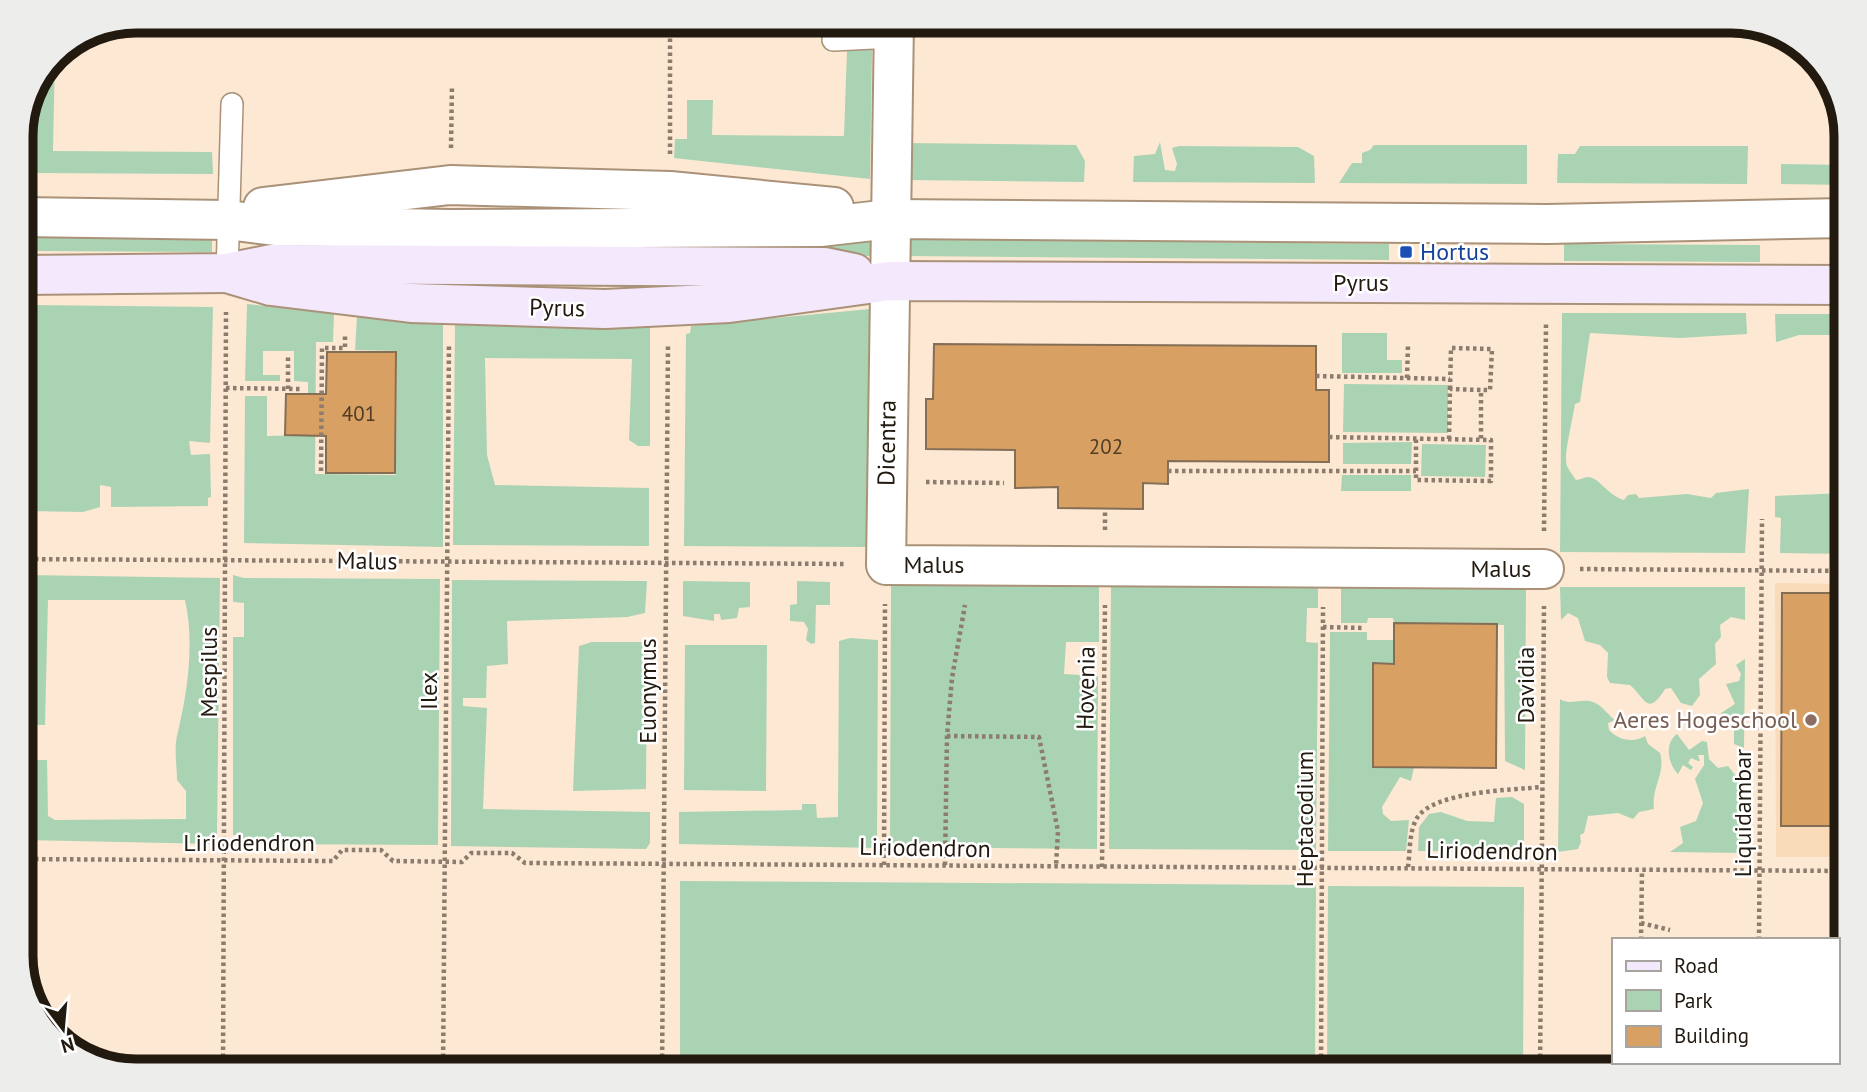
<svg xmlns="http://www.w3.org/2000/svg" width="1867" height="1092" viewBox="0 0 1867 1092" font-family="'PT Sans',sans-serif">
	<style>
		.built { fill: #f9dab9 }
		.green { fill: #aad3b3 }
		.building { fill: #d8a163; stroke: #856e56; stroke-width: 2 }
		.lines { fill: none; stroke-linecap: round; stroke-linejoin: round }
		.lane-casing { stroke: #aa9279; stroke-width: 24 }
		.street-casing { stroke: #aa9279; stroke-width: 42 }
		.secondary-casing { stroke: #aa9279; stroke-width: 42 }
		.path { stroke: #8b7c6d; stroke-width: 4.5; stroke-dasharray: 3.5 3.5; stroke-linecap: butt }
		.lane { stroke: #fff; stroke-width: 21 }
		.street { stroke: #fff; stroke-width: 38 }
		.secondary { stroke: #f4e8fc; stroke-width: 38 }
		.transit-dot { fill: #1a4fb4; stroke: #fff; stroke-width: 2.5 }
		.education-dot { fill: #8d6e63; stroke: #fff; stroke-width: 2.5 }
		.labels { text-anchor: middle; stroke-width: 5; stroke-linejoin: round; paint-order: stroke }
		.number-label { font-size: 21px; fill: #503b24 }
		.transit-label { font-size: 24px; fill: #164399; stroke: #fff; text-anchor: start }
		.street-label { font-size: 24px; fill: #22190f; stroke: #fff }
		.education-label { font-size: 24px; fill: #785e54; stroke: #fff; text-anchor: end }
		.rim { fill: none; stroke: #22190f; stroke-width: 9 }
	</style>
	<rect width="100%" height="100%" fill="#fde8d3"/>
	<polygon class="built" points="1775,583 1846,584 1846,857 1776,857"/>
	<g class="green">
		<polygon points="847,50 872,50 870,179 674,158 675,139 687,139 687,100 713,100 712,135 844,136"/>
		<polygon points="55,55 53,151 212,152 213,174 28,173 28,113"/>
		<polygon points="1160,142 1165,170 1175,171 1177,164 1172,148 1179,146 1298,147 1314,156 1315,183 1133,182 1134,156 1155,154"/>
		<polygon points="906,143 1076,145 1085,161 1084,182 906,180"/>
		<polygon points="1374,145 1527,145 1527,184 1339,183 1352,163 1362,163 1362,153 1370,150"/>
		<polygon points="1580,146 1748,146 1747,184 1557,183 1558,154 1575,154"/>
		<polygon points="1781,164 1846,165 1846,185 1781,184"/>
		<polygon points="28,234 212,235 212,252 28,251"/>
		<polygon points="674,238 870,239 870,256 674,256"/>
		<polygon points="905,239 1389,244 1389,260 905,256"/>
		<polygon points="1564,244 1760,245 1760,262 1564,261"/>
		<polygon points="247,304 334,314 333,342 316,342 315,474 396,475 397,351 355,350 357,317 443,324 443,547 244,543 245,396 267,396 267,436 308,435 308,382 294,381 294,351 263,351 263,375 280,375 280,381 245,381"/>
		<polygon points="32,305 213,307 210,443 189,441 191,455 210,454 211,497 208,498 208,506 111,507 111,487 100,485 100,507 83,512 27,511 24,497 21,496 24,331"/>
		<polygon points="870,309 869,547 684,546 686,334 690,333 691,326"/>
		<path d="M 1562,313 L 1746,313 L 1747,334 L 1679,338 L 1590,333 L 1580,402 L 1575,404 C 1573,419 1563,456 1567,466 C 1569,471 1573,475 1576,480 C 1580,480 1584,477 1588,477 C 1599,477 1607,495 1624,500 L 1628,495 L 1636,494 L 1639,498 L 1687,494 L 1711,498 L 1716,493 L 1749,489 L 1745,553 L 1560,552 Z"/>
		<polygon points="1775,314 1846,314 1846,335 1799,335 1776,342"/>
		<polygon points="455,325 650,327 650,446 638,446 629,440 632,359 485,358 487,455 495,485 649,488 649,546 453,545"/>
		<polygon points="1342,333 1387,333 1387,360 1402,360 1402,373 1342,373"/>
		<polygon points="1344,384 1448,385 1448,433 1343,432"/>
		<polygon points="1412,442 1411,464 1343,464 1343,443"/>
		<polygon points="1422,444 1486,445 1485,477 1421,476"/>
		<polygon points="1342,475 1411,475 1411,491 1341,491"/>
		<polygon points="1846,493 1846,554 1780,553 1781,518 1775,517 1775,496"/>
		<path d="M 25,575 L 220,578 L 217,834 L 212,835 L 216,844 L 24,840 L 24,760 L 47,760 L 48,816 L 55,820 L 186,819 L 186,791 L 177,780 C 177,767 174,750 177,736 C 187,695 195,643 185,600 L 48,600 L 45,725 L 24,725 Z"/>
		<polygon points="233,575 244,578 440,579 438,845 234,844 234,840 238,840 237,835 233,835 233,637 244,637 244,603 233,602"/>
		<polygon points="452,580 647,581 645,613 627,617 507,621 508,664 487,666 486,698 463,698 463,706 487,708 483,809 650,812 650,843 646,849 451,846"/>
		<polygon points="683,581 750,582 750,607 739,608 737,618 721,620 720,614 714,614 714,621 683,616"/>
		<polygon points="797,581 830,582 830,605 816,605 815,643 811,644 806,640 808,629 804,622 790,621 790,605 797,604"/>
		<polygon points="891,582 1099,584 1099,642 1066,642 1064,674 1098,676 1097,849 890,847"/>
		<polygon points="1111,584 1318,586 1318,608 1307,608 1306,642 1318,643 1316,850 1109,849"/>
		<polygon points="1341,586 1526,587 1525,770 1505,761 1504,625 1394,623 1393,618 1368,618 1367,623 1341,623"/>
		<path d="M 1560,587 L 1745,587 L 1745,620 L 1731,617 L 1720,625 L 1721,637 L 1715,644 L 1716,664 L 1699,679 L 1700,695 L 1692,706 L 1681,703 L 1671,688 L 1665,689 C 1647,717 1646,699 1630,685 L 1610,683 L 1607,677 L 1608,653 L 1600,645 L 1585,641 L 1578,618 L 1568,613 L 1561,620 Z"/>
		<polygon points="1330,632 1367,632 1367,640 1394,640 1394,664 1373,664 1373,767 1414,767 1411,781 1400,777 1382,807 1383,814 1391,821 1409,820 1406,851 1328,851"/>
		<polygon points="850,638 878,640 877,848 679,844 679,812 802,810 802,804 816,804 817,818 838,817 839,645 839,641"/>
		<polygon points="592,642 647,642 646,789 573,791 579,646"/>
		<polygon points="685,645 767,645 766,791 684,790"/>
		<polygon points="1745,659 1744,748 1734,744 1734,726 1723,723 1720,718 1721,713 1735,704 1726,684 1739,681 1741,674 1736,665"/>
		<path d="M 1560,699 C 1569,706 1582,698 1593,702 C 1602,705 1607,714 1615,720 L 1608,723 L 1609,730 C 1617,739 1633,744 1645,736 L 1648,744 L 1660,753 C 1666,773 1651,788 1654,809 L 1639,812 L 1633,819 L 1618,813 L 1588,816 L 1584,833 L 1580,835 L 1581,842 L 1578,849 L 1558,852 Z"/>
		<path d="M 1677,734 L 1689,750 L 1702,741 L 1707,742 L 1709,759 L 1718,768 L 1728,766 L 1735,775 L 1744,777 L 1743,853 L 1670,852 L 1683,843 L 1680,827 L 1696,821 L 1703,803 L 1695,779 L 1704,765 L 1704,755 L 1698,755 L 1700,761 L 1698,761 L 1691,758 L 1688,763 L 1693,767 L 1691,770 L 1683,765 L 1678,774 C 1668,764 1664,743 1677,734 Z"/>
		<polygon points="1512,797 1524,804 1524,852 1418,851 1419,827 1429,814 1441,812 1467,821 1494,822 1496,798"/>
		<polygon points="680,881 1316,885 1315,1071 680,1071"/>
		<polygon points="1328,886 1524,887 1523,1071 1327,1071"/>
	</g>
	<g class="building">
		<polygon points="934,344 1316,346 1316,390 1329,390 1329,462 1168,461 1168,484 1143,483 1143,509 1058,508 1058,487 1015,488 1015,450 926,449 926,399 933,399"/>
		<polygon points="327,352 396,352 395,473 326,473 326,436 285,435 286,394 326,394"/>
		<polygon points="1782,593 1846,593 1846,826 1781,826"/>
		<polygon points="1394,623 1497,624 1496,768 1373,767 1373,663 1394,664"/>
	</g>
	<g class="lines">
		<defs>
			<g id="lane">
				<polyline points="833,40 894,37"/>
				<polyline points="227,273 232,104"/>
			</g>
			<g id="street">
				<polyline points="894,21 886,565 1544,569"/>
				<polyline points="263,207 450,185 670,191 834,207"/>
				<polyline points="21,217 228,220 275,226 450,229 820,227 890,219 1547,224 1846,218"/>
			</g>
			<g id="secondary">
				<polyline points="227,273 271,286 411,303 605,309 729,303 890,281 1846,285"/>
				<polyline points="21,275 227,273 272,264 825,267 854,273"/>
			</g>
		</defs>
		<use href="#lane" class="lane-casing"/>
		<use href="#street" class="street-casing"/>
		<use href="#secondary" class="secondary-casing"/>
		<g class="path">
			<polyline points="451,148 452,85"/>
			<polyline points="670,154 670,21"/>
			<polyline points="1316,376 1450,379"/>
			<polyline points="1407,378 1408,345"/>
			<polyline points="226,388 301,389"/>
			<polyline points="288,389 288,355"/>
			<polyline points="1450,389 1451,348 1492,349 1490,390 1481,390"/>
			<polyline points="1329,437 1491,440 1491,481 1416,480 1416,439"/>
			<polyline points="1449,439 1450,389 1481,390 1481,440"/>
			<polyline points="321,471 322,348 345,348 345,335"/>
			<polyline points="1168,471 1416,471"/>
			<polyline points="926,482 1004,483"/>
			<polyline points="1105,530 1105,510"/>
			<polyline points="1544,531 1546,323"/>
			<polyline points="21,559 846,564"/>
			<polyline points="1580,569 1846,571"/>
			<polyline points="1323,627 1365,628"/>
			<polyline points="947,736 1039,737 1058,831 1056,866"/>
			<polyline points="21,859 333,861 342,850 381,850 393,861 462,862 471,853 512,853 525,863 1846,871"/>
			<polyline points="884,865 885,604"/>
			<polyline points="945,865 947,736 952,678 965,605"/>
			<polyline points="1102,867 1105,605"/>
			<path d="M 1408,867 C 1410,853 1409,831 1417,818 C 1434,791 1512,790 1542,787"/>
			<polyline points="1641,923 1670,930"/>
			<polyline points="1641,940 1642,870"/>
			<polyline points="1759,940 1762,519"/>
			<polyline points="1759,1064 1759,1062"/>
			<polyline points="223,1071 226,312"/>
			<polyline points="443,1071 449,344"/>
			<polyline points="662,1071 668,344"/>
			<polyline points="1321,1071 1323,607"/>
			<polyline points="1540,1071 1544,606"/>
			<polyline points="1624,1071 1628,1062"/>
			<polyline points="1694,1071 1697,1066"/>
		</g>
		<use href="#lane" class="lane"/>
		<use href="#street" class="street"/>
		<use href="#secondary" class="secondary"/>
	</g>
	<rect class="transit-dot" x="1399" y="245" width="14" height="14" rx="3.5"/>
	<circle class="education-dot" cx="1811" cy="720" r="7"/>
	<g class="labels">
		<g class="number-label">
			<text x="359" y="421">401</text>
			<text x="1106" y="454">202</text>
		</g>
		<g class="transit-label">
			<text x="1420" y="260">Hortus</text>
		</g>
		<g class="street-label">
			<text x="1361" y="291">Pyrus</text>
			<text transform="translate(557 308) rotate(1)" y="8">Pyrus</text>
			<text transform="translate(887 443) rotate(-89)" y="8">Dicentra</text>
			<text transform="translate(367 561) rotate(1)" y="8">Malus</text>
			<text x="934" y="573">Malus</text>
			<text x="1501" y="577">Malus</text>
			<text transform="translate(209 672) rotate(-90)" y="8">Mespilus</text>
			<text transform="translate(1526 685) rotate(-90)" y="8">Davidia</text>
			<text transform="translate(1086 688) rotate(-89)" y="8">Hovenia</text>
			<text transform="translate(429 691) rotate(-90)" y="8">Ilex</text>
			<text transform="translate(648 691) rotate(-90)" y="8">Euonymus</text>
			<text transform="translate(1743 813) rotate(-90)" y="8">Liquidambar</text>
			<text transform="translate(1305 819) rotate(-90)" y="8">Heptacodium</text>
			<text x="249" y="851">Liriodendron</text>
			<text transform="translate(925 848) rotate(1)" y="8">Liriodendron</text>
			<text transform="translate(1492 851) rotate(1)" y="8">Liriodendron</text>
		</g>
		<g class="education-label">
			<text x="1797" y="728">Aeres Hogeschool</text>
		</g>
	</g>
	<path d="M0 0H1867V1092H0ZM136 33H1731A103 103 0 0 1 1834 136V956A103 103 0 0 1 1731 1059H136A103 103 0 0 1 33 956V136A103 103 0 0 1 136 33Z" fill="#ededec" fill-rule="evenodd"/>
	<path class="rim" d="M136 33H1731A103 103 0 0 1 1834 136V956A103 103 0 0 1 1731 1059H136A103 103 0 0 1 33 956V136A103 103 0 0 1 136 33Z"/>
	<rect x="1612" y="938" width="228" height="126" fill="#ffffff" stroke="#a7a39f" stroke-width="2"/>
	<rect x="1626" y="961" width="35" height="10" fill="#f4e8fc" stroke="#a7a39f" stroke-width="2"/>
	<text x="1674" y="973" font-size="21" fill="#22190f">Road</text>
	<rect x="1626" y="990" width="35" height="21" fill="#aad3b3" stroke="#a7a39f" stroke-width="2"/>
	<text x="1674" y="1008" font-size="21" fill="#22190f">Park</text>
	<rect x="1626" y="1026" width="35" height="21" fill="#d8a163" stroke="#a7a39f" stroke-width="2"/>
	<text x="1674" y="1043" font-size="21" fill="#22190f">Building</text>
	<g transform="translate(63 1029) rotate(164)" stroke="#ffffff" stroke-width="5" paint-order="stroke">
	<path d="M0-5L12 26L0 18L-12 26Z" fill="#22190f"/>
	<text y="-10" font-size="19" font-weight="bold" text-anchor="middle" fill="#22190f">N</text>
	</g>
</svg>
